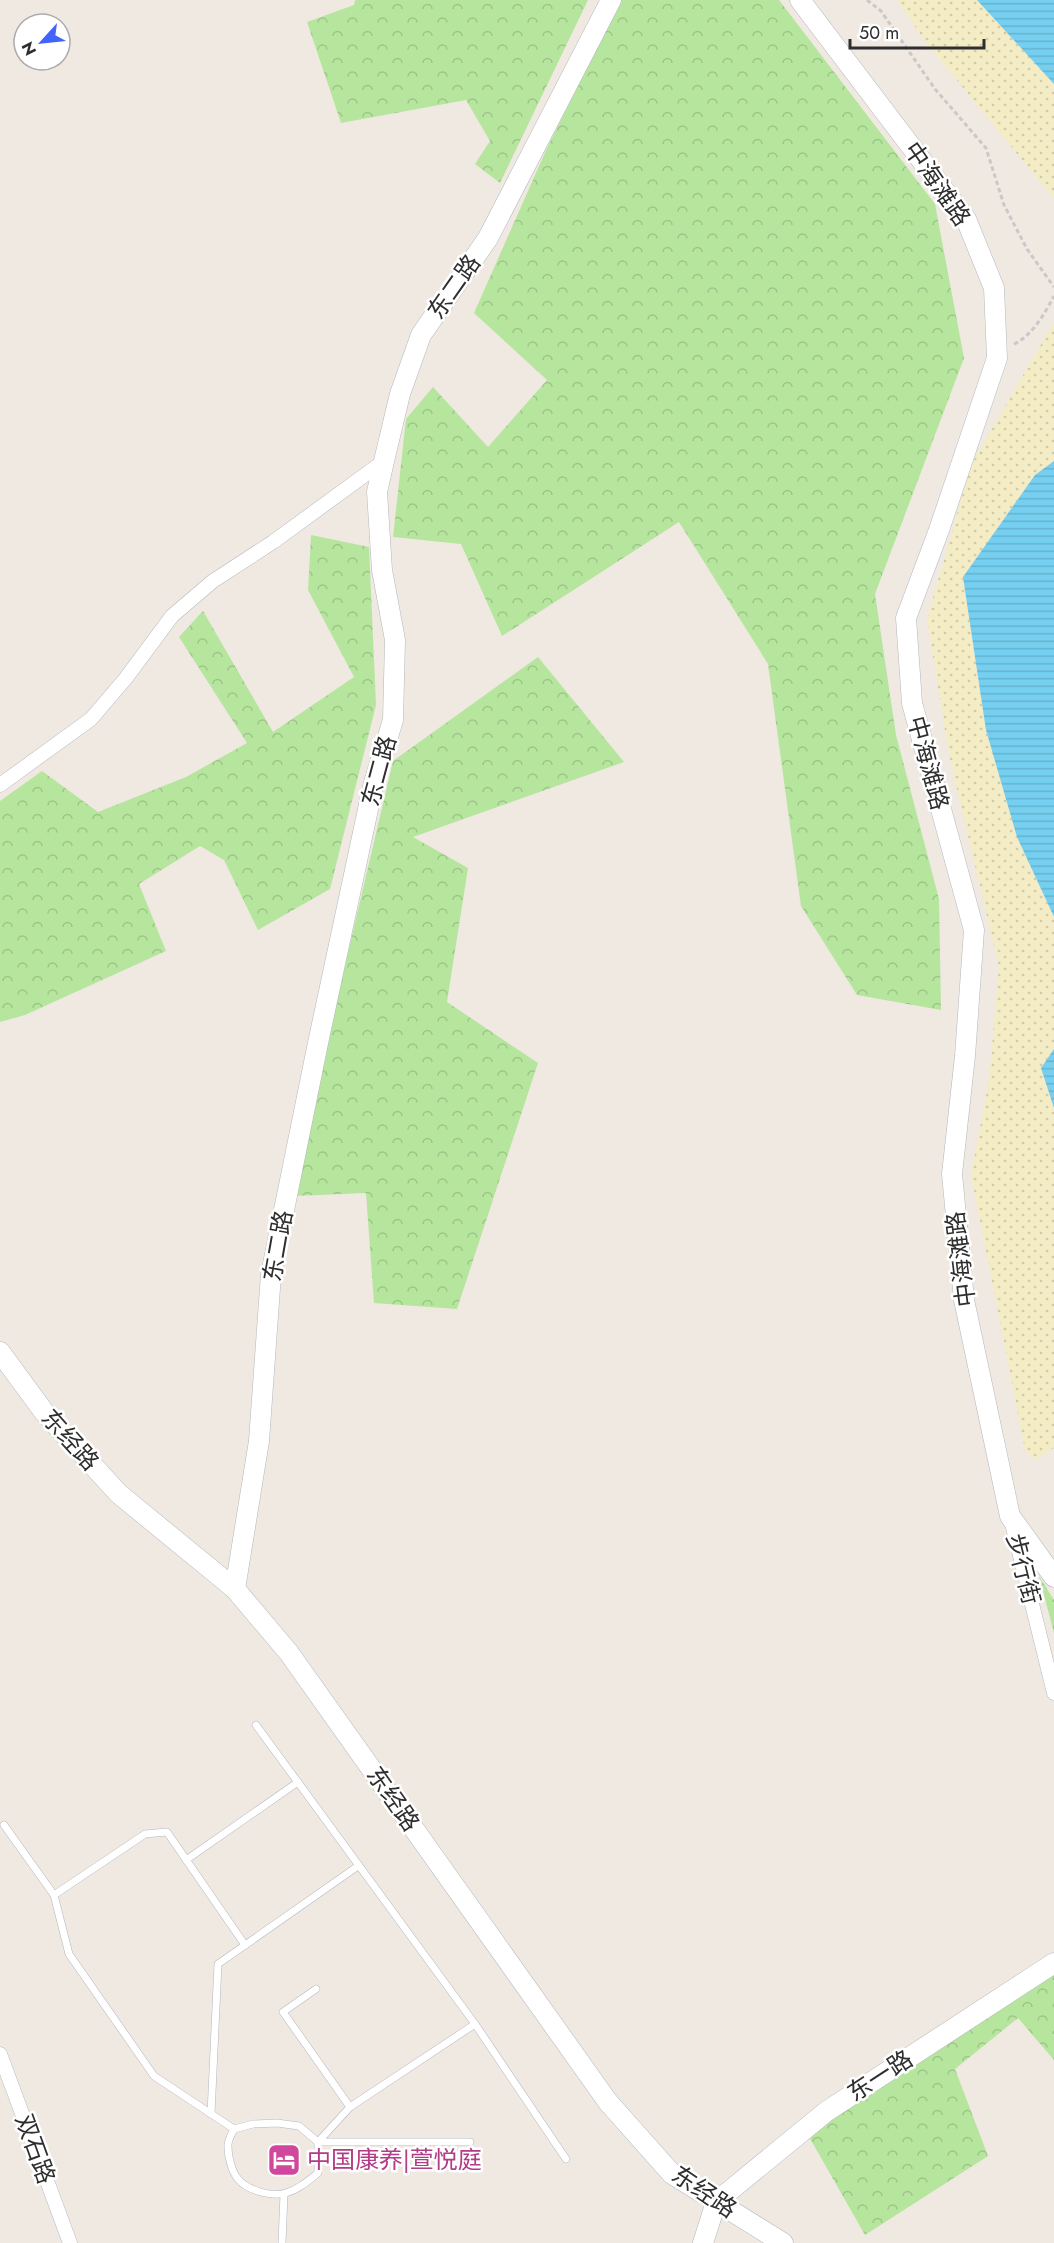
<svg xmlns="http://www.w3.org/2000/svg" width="1054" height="2243" viewBox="0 0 1054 2243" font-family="Jost,'Noto Sans SC',sans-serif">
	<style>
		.forest { fill: url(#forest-crowns) }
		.sand { fill: url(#sand-dots) }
		.water { fill: url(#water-rules) }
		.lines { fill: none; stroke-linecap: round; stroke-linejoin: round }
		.lane-casing { stroke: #b4b7c1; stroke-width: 8 }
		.street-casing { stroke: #b4b7c1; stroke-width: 15 }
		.secondary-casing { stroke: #b4b7c1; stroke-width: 21 }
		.path { stroke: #c9c9c9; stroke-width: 3; stroke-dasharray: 4.5 3; stroke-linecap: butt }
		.lane { stroke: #fff; stroke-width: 7 }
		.street { stroke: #fff; stroke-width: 14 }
		.secondary { stroke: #fff; stroke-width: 20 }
		.labels { text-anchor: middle; stroke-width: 5; stroke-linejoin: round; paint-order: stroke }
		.street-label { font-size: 24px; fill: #2e2e2e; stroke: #fff }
		.hotel-label { font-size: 24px; fill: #b23c85; stroke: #fff; text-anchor: start }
	</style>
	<defs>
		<pattern id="forest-crowns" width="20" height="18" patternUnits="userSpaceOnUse" patternTransform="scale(1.5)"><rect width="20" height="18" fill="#b6e59e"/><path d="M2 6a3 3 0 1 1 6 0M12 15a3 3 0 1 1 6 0" fill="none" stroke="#9dc588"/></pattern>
		<pattern id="sand-dots" width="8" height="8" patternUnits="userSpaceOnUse" patternTransform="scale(1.5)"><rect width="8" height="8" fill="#f3ecc5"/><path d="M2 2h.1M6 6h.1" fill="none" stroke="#d1cbaa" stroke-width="1.8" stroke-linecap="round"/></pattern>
		<pattern id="water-rules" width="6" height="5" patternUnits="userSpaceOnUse" patternTransform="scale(1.5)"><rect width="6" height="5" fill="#75cff0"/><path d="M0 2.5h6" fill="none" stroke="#66b2ce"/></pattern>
	</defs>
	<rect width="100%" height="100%" fill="#efe9e1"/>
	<g class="forest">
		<polygon points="355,0 588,0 500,183 475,164 490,141 466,100 341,123 307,22 354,5"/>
		<polygon points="621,0 779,0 935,204 964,358 875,594 896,735 939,899 941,1010 857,995 801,906 768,664 679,522 502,636 461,544 393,537 406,419 433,387 488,447 547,380 474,313 547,148"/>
		<polygon points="311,535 369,547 376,705 330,889 258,930 224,860 200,846 139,884 166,951 25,1015 0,1022 0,801 42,771 98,812 186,777 247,743 179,637 203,611 273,732 354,677 308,590"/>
		<polygon points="538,657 624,762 413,837 468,868 447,1002 538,1063 457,1309 374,1303 366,1193 294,1196 300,1157 393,761"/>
		<polygon points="1039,1576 1054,1600 1054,1633"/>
		<polygon points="1054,1967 1054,2060 1018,2018 955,2069 988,2156 865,2235 808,2135"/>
	</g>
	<g class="sand">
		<polygon points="897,0 977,0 1054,84 1054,199 924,40"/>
		<polygon points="1054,322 1054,461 1035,475 963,577 986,730 1017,837 1054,917 1054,1049 1041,1068 1054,1108 1054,1448 1035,1460 1025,1450 971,1175 989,1080 999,967 949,755 927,619 971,465"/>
	</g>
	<g class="water">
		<polygon points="977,0 1054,0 1054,84"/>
		<polygon points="1054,461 1054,917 1017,837 986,730 963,577 1035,475"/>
		<polygon points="1054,1049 1054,1108 1041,1068"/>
	</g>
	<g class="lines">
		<defs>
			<g id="lane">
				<polyline points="256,1725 475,2024 566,2159"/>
				<polyline points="4,1825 54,1895 69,1954 154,2076 234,2129"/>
				<polyline points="186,1860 298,1782"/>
				<polyline points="54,1895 145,1834 167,1832 245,1945"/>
				<polyline points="316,1989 283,2012 350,2107"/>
				<polyline points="211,2114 218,1964 358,1866"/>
				<path d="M 277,2123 L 299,2126 L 318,2142 L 318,2173 C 308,2181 299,2189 286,2193 C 272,2197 248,2191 238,2179 C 232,2172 228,2157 228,2147 C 227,2142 231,2135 234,2129 L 253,2124 Z"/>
				<polyline points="318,2142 350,2107 475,2024"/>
				<polyline points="318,2142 470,2142"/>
				<polyline points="282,2243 284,2194"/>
			</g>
			<g id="street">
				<polyline points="0,785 91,719 126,678 172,616 213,581 273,542 384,461"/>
				<polyline points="1012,1523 1054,1693"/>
				<polyline points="0,2054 70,2243"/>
			</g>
			<g id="secondary">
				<polyline points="800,0 966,219 994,288 997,358 939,530 906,618 912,703 974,930 965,1056 952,1174 964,1300 1010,1516 1054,1577"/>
				<polyline points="0,1352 44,1412 119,1494 235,1589 289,1653 608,2102 672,2174 783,2243"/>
				<polyline points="235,1589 259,1441 271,1274 318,1043 373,786 393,720 395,640 382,570 377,492 384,461 400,394 421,335 488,238 611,0"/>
				<polyline points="716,2202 827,2111 1054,1963"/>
				<polyline points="703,2243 716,2202"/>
			</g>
		</defs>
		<use href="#lane" class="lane-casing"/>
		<use href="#street" class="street-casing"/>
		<use href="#secondary" class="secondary-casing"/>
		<g class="path">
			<polyline points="867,0 881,11 935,89 986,148 1004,205 1027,249 1054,287"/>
			<path d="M 1014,344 C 1032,336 1045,313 1054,296"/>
		</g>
		<use href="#lane" class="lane"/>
		<use href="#street" class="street"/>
		<use href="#secondary" class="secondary"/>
	</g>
	<defs>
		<symbol id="hotel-square" viewBox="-11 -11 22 22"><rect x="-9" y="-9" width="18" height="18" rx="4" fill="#d1479c" stroke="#fff"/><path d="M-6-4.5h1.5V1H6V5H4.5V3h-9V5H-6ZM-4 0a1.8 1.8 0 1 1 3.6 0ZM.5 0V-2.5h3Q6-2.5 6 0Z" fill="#fff"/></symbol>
	</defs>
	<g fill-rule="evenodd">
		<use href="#hotel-square" x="265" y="2141" width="38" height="38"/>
	</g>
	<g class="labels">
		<g class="street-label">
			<text transform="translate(937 184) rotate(55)" y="8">中海滩路</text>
			<text transform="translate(454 287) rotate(-55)" y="8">东二路</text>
			<text transform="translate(928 763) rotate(75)" y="8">中海滩路</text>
			<text transform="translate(379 771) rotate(-75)" y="8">东二路</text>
			<text transform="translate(278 1246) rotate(-80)" y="8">东二路</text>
			<text transform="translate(961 1259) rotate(-97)" y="8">中海滩路</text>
			<text transform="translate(70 1440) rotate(48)" y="8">东经路</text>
			<text transform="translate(1023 1569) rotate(76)" y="8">步行街</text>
			<text transform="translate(393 1799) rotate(55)" y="8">东经路</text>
			<text transform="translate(880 2076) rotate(-33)" y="8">东一路</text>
			<text transform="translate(35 2149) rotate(70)" y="8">双石路</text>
			<text transform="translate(704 2192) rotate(34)" y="8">东经路</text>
		</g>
		<g class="hotel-label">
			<text x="307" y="2168">中国康养|萱悦庭</text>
		</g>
	</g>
	<g transform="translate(42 42) rotate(243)"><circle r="28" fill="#ffffff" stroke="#ababab" stroke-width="1.5"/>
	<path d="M0-4.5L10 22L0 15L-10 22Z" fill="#4264fb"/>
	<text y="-9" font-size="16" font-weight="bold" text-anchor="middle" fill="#2e2e2e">N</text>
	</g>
	<path d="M850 39v9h134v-9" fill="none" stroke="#2e2e2e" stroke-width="3"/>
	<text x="859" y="39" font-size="18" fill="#2e2e2e" stroke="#ffffff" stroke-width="4.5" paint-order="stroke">50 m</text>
</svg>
